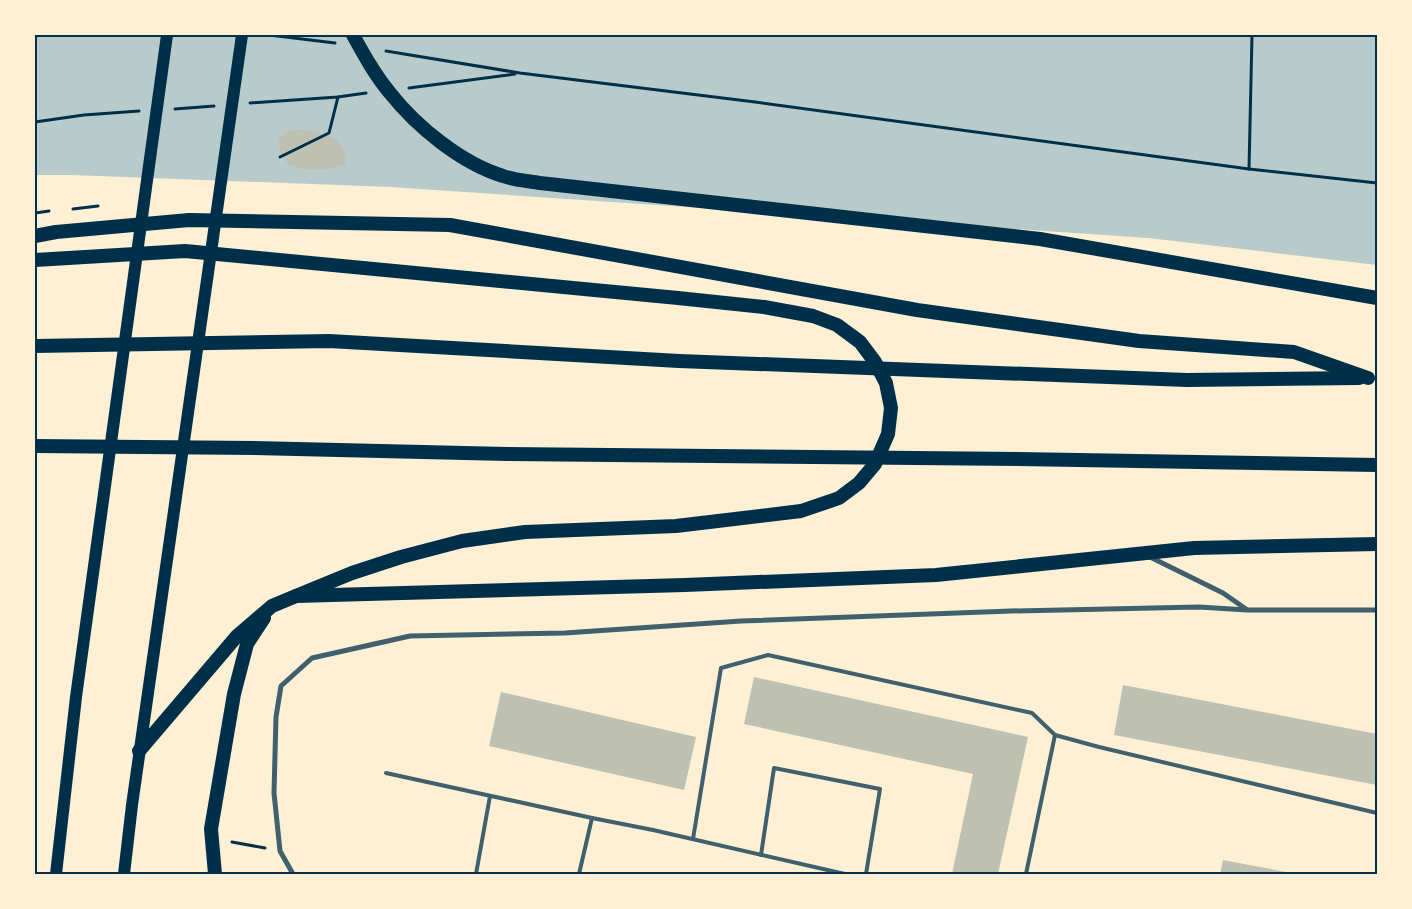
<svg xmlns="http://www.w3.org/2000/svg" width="1412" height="909" viewBox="0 0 1412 909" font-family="Rubik,sans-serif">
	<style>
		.green { fill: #b9caca }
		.building { fill: #bec0b2 }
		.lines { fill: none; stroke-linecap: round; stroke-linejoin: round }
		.path { stroke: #003049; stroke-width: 3 }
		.service { stroke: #3f606c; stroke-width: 4 }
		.minor { stroke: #3f606c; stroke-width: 5 }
		.primary { stroke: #003049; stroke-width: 12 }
		.trunk { stroke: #003049; stroke-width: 14 }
		.neatline { fill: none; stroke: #003049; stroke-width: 2 }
	</style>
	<rect width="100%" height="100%" fill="#fdf0d5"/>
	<polygon class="green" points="35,35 1377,35 1377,265 1148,238 390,187 72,175 35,175"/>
	<g class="building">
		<polygon points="301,129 326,135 337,140 346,155 345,164 323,170 304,169 289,165 280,152 279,139 286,131"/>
		<polygon points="754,677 1028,737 998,874 952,874 973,774 744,724"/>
		<polygon points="1123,685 1377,734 1377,785 1114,735"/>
		<polygon points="501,692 696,737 684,790 489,746"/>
		<polygon points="1223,860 1291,873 1291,874 1220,874"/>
	</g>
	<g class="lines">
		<g class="path">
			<polyline points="269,35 335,43"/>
			<polyline points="35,36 41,35"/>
			<polyline points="386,51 520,73 755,102 1249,169 1377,183"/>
			<polyline points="409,88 515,74"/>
			<polyline points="250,103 338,97 366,93"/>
			<polyline points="175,109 214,106"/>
			<polyline points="35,122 84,115 139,111"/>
			<polyline points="280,157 329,133 338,97"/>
			<polyline points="1249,169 1252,35"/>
			<polyline points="73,209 98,206"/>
			<polyline points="35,213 49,211"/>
			<polyline points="232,842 265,848"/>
		</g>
		<g class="service">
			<polyline points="386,773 592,818 653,830 845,874"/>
			<polyline points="693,839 721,668 768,655 1032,713 1055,735 1099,747 1377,813"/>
			<polyline points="761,855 774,768 880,789 866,874"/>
			<polyline points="476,874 490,796"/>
			<polyline points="579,874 592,818"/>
			<polyline points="1026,874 1055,735"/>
		</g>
		<g class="minor">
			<polyline points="1150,557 1223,593 1246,609"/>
			<polyline points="293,874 280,851 274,793 276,717 281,686 312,658 410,636 565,633 741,621 1011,611 1199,607 1247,610 1377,610"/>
		</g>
		<g class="primary">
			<polyline points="56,874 76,697 167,35"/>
			<polyline points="124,874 132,805 242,35"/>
		</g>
		<g class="trunk">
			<path d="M 353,35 C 364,55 375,75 390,93 C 417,127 461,163 503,176 C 514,180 528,181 540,183 L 1040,239 L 1377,298"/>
			<polyline points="35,236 56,232 189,220 450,225 917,310 1139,341 1294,352 1368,378"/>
			<polyline points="35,260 185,251 678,298 764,307 813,316 837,325 860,342 875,362 886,383 891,408 888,434 875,464 859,483 839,498 801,511 676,526 525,532 462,541 401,557 352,573 296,596"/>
			<polyline points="35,346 329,341 679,361 1187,380 1359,378"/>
			<polyline points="35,446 254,448 507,454 1018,459 1377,465"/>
			<polyline points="139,751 237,636 272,606 296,596 685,585 936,575 1194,548 1377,544"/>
			<polyline points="215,874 211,829 234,694 247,644 264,618"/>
		</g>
	</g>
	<rect width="1412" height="909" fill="none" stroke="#fdf0d5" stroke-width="72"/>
	<rect x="36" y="36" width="1340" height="837" class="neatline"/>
</svg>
